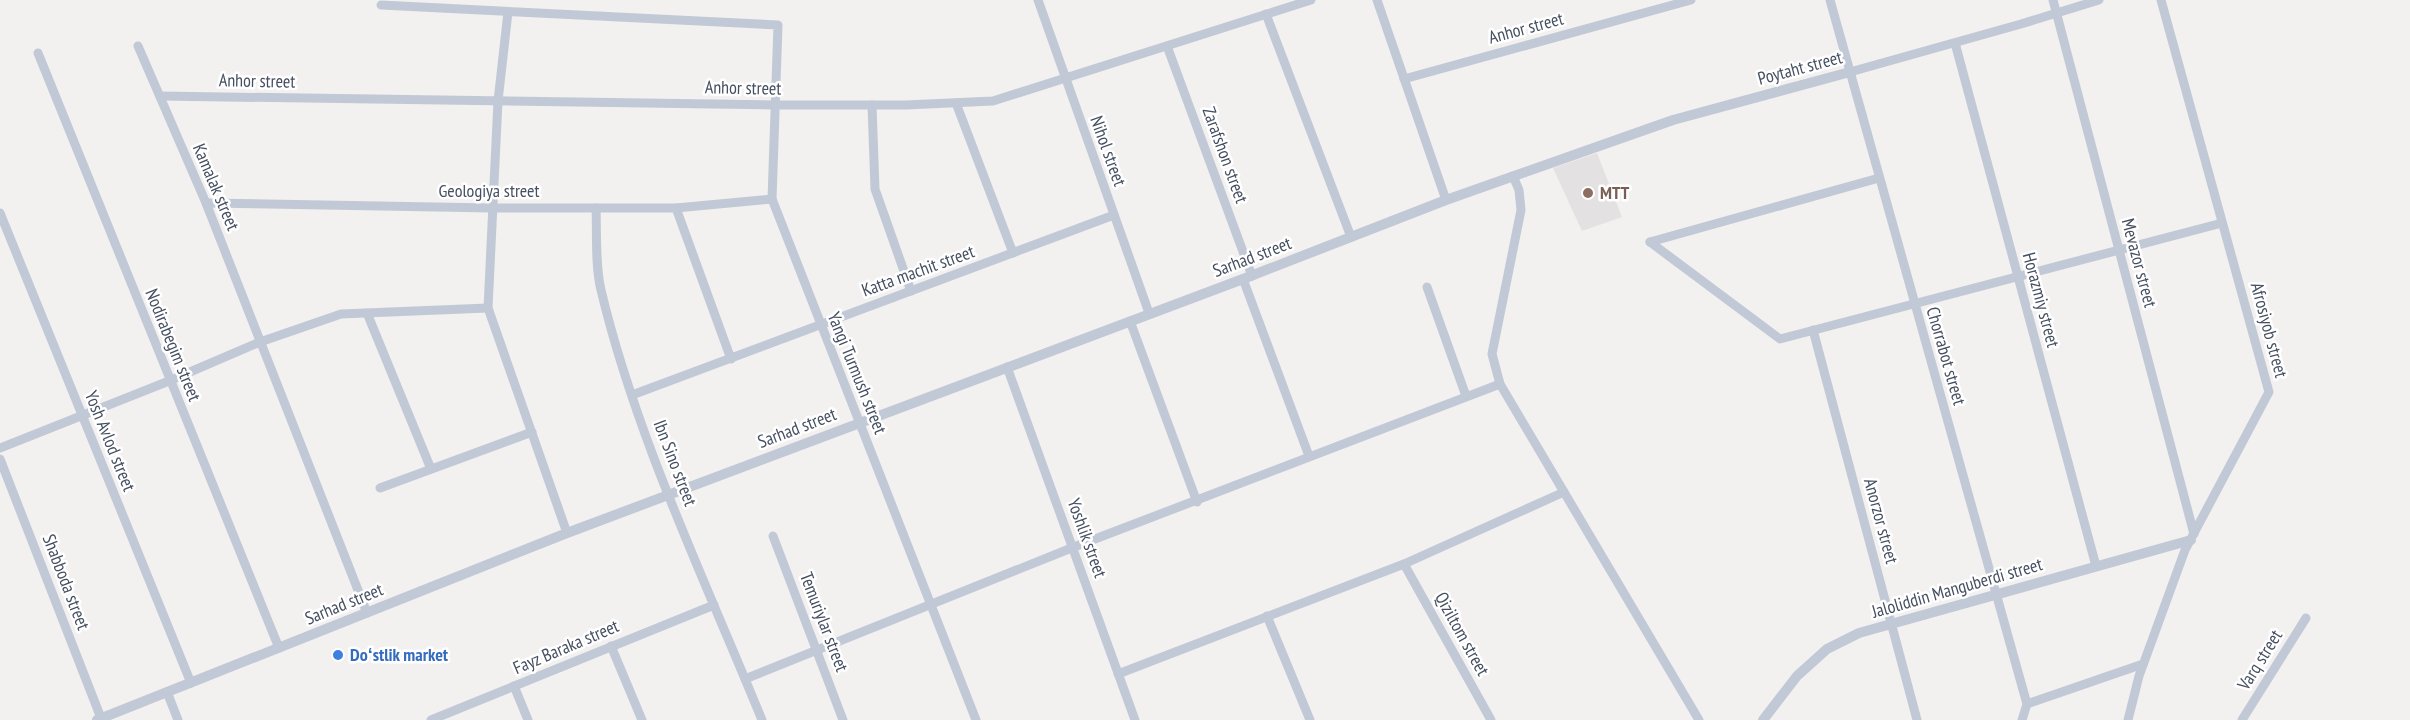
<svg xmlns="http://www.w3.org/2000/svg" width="2410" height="720" viewBox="0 0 2410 720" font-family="'PT Sans Narrow',sans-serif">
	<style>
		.education { fill: #e4e1e2 }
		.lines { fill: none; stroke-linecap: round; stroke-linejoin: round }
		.minor { stroke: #c2c9d6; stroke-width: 9 }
		.tertiary { stroke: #c2c9d6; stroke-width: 10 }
		.education-dot { fill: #8d6e63; stroke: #fff; stroke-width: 2 }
		.shop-dot { fill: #3f7fe0; stroke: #fff; stroke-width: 2 }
		.labels { text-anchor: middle; stroke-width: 5; stroke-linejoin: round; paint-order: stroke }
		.street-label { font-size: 18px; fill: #454f60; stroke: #fff }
		.education-label { font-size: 18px; font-weight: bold; fill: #785e54; stroke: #fff; text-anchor: start }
		.shop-label { font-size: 18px; font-weight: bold; fill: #366cbe; stroke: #fff; text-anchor: start }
	</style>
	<rect width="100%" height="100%" fill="#f3f0f0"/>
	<polygon class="education" points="1597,153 1622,217 1582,231 1553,168"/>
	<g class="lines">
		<g class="minor">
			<polyline points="1038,0 1149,313"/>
			<polyline points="1377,0 1446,200"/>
			<polyline points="1830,0 2027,704 2022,720"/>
			<polyline points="2053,0 2194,534"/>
			<polyline points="381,5 778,25 772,199 976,720"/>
			<polyline points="508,12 498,101 488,308 567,533"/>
			<polyline points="1266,14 1351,237"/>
			<polyline points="1955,43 2096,566"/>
			<polyline points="138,46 206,203 367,613"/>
			<polyline points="1167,46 1252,276"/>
			<polyline points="38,53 279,648"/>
			<polyline points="1850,72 2021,24 2099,0"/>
			<polyline points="1404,79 1691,0"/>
			<polyline points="160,96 776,105 906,105 993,101 1311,0"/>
			<polyline points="956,103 1013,253"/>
			<polyline points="872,105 875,189 911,291"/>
			<polyline points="1513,176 1519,190 1521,210 1492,354 1500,384 1699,720"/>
			<polyline points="206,203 492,208 676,208 772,199"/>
			<path d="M 596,208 C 597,233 595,266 601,290 C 636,437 705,580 762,720"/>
			<polyline points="676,208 731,359"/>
			<polyline points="0,213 191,683"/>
			<polyline points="1650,242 1780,339 2222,223"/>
			<polyline points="1650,242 1879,178"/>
			<polyline points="1243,279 1309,456"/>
			<polyline points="1427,287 1466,396"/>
			<polyline points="367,313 431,469"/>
			<polyline points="1130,321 1197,502"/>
			<polyline points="1813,330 1917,720"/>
			<polyline points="1007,367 1135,720"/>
			<polyline points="632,395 1114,215"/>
			<polyline points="0,448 169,381 260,342 341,314 488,308"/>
			<polyline points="0,459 101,718"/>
			<polyline points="380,488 532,432"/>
			<polyline points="773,536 843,720"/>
			<polyline points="1404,564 1491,720"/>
			<polyline points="1267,616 1310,720"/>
			<polyline points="611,646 642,720"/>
			<polyline points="1118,674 1404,564 1564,492"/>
			<polyline points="745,679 1074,547 1500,384"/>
			<polyline points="514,686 528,720"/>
			<polyline points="167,692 178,720"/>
			<polyline points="2027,704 2143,664"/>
			<polyline points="431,720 714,605"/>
			<polyline points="2128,720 2139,676 2185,550 2269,392 2161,0"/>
			<polyline points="2242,720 2306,618"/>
		</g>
		<g class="tertiary">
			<polyline points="97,720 567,533 1243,279 1446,200 1673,120 1850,72"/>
			<polyline points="1763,720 1797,676 1827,649 1859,633 2191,540"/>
		</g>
	</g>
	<circle class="education-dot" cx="1588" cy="193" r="6"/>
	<circle class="shop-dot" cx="338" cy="655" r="6"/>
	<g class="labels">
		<g class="street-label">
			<text transform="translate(1526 28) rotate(-15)" y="6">Anhor street</text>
			<text transform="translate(1800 68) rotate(-15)" y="6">Poytaht street</text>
			<text transform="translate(257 81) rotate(1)" y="6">Anhor street</text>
			<text transform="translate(743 88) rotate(1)" y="6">Anhor street</text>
			<text transform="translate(1108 151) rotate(70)" y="6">Nihol street</text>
			<text transform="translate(1225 155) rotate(70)" y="6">Zarafshon street</text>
			<text transform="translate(216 187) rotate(67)" y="6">Kamalak street</text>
			<text x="489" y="197">Geologiya street</text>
			<text transform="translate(1252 257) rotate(-21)" y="6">Sarhad street</text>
			<text transform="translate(2139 263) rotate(75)" y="6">Mevazor street</text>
			<text transform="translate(918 271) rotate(-20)" y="6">Katta machit street</text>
			<text transform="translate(2041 300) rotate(75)" y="6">Horazmiy street</text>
			<text transform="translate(2269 330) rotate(75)" y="6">Afrosiyob street</text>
			<text transform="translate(173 345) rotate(68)" y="6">Nodirabegim street</text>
			<text transform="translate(1946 356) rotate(74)" y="6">Chorrabot street</text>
			<text transform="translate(857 373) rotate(68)" y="6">Yangi Turmush street</text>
			<text transform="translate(797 428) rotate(-21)" y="6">Sarhad street</text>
			<text transform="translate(110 441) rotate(68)" y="6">Yosh Avlod street</text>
			<text transform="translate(675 463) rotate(69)" y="6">Ibn Sino street</text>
			<text transform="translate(1881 521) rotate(75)" y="6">Anorzor street</text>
			<text transform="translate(1087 538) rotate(70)" y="6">Yoshlik street</text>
			<text transform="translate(66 582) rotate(69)" y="6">Shabboda street</text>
			<text transform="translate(1957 588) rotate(-16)" y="6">Jaloliddin Manguberdi street</text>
			<text transform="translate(344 604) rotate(-22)" y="6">Sarhad street</text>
			<text transform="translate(824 622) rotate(69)" y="6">Temuriylar street</text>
			<text transform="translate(1462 634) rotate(61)" y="6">Qiziltom street</text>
			<text transform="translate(566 647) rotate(-23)" y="6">Fayz Baraka street</text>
			<text transform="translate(2260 660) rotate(-58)" y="6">Varq street</text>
		</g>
		<g class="education-label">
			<text x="1600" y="199">MTT</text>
		</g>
		<g class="shop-label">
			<text x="350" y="661">Doʻstlik market</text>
		</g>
	</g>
</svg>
